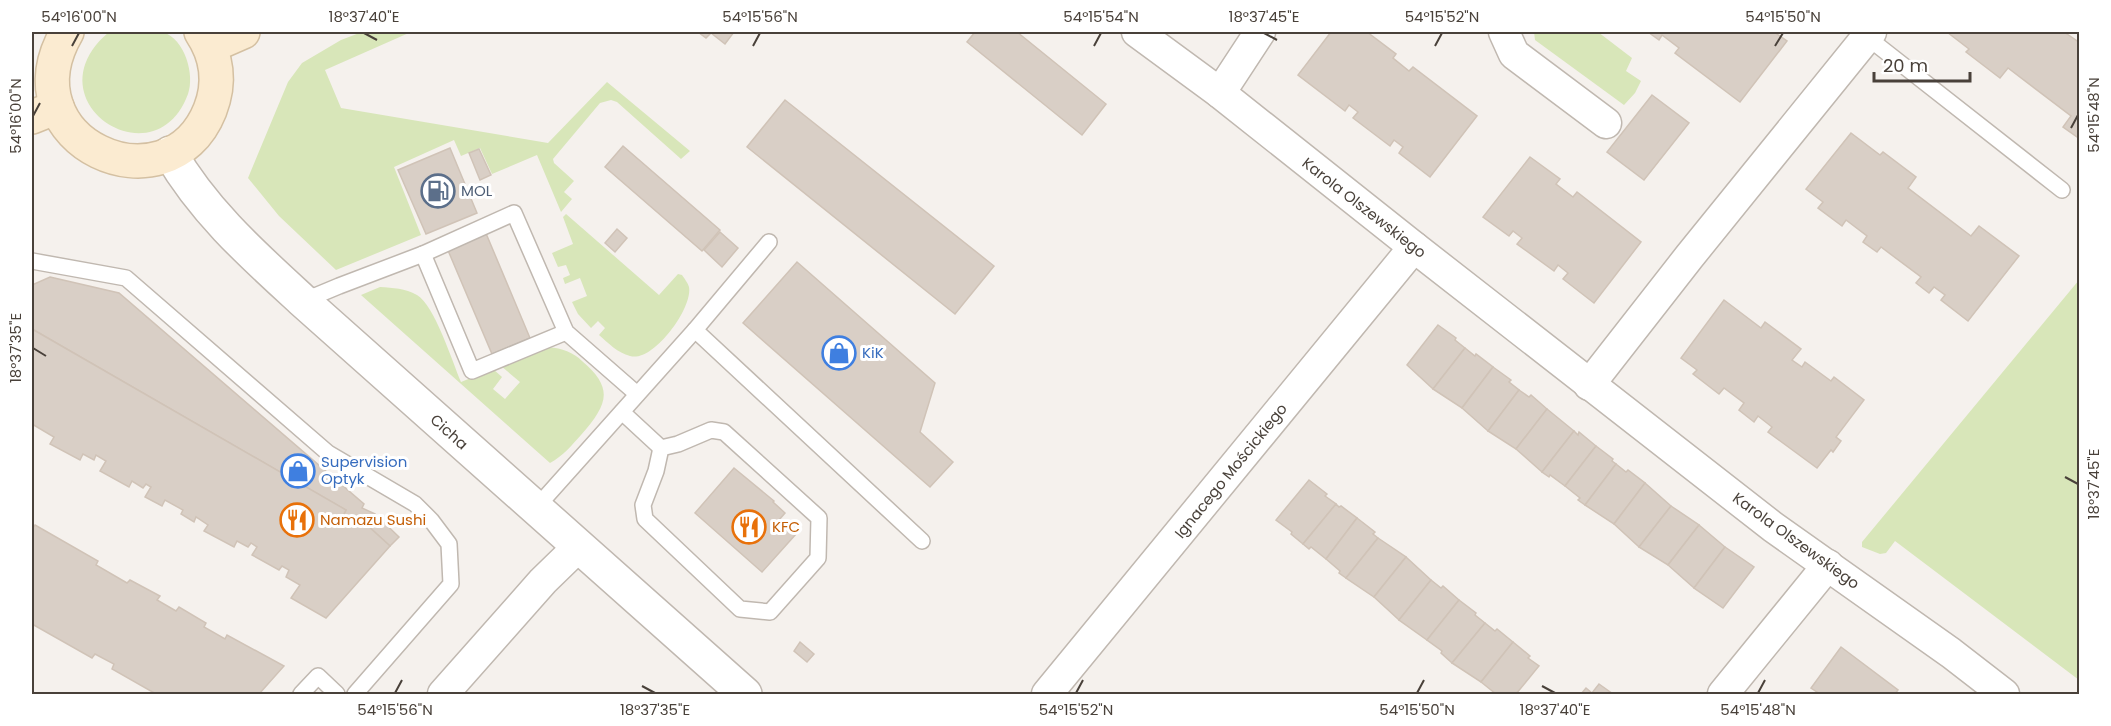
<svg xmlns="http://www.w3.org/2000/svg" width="2111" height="726" viewBox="0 0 2111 726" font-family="Poppins,sans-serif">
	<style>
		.green { fill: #d8e6b9 }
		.building { fill: #d9cfc6; stroke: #d0c3b7; stroke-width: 1.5 }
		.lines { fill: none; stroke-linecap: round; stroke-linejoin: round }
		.service-casing { stroke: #c0b8b0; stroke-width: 18 }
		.minor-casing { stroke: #c0b8b0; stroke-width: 33 }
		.tertiary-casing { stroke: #c0b8b0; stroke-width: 36 }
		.secondary-casing { stroke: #d4c0a2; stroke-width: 36 }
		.service { stroke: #fff; stroke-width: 15 }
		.minor { stroke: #fff; stroke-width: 30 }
		.tertiary { stroke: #fff; stroke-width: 33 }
		.secondary { stroke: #fbebd1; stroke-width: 33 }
		.ticks { fill: none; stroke: #49413a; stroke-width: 2 }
		.labels { text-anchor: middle; stroke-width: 6; stroke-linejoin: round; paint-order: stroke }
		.service-label { font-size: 15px; fill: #4e5e75; stroke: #fff; text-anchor: start }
		.street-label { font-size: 15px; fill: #49413a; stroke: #fff }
		.shop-label { font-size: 15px; fill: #366cbe; stroke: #fff; text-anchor: start }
		.food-label { font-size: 15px; fill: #c56008; stroke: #fff; text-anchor: start }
		.neatline { fill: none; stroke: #49413a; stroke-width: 2 }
		.ticks-label { font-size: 15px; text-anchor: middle; fill: #49413a }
	</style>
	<rect width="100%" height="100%" fill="#f5f1ed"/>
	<g class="green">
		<path d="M 109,32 C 118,31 155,29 163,32 C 185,39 195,75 188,94 C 155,184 28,100 109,32 Z"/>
		<polygon points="362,32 411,32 325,70 341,108 548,143 607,82 690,151 681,159 617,102 611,100 600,103 553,159 554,163 574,181 564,192 572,199 561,212 537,155 492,174 480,148 461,156 454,140 394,167 421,235 336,270 279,216 248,178 288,82 302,63 341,40"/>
		<polygon points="1534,32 1598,32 1632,58 1626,71 1641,81 1635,93 1624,105 1535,40"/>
		<path d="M 566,214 L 659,295 L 678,274 L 682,275 C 684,278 688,283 689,287 C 693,308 653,363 630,356 C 618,353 608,343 599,335 L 605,328 L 598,321 L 591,328 L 578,314 L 572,302 L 587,296 L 580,278 L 565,284 L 563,278 L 570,275 L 566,265 L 558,267 L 552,253 L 573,244 L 563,217 Z"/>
		<polygon points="2079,280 2079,680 1895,541 1886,553 1880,554 1862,547 1862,542"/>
		<path d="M 380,287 C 393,288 405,288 417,295 C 435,306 452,361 461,382 L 493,369 L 502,377 L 493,389 L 505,399 L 520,382 L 501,366 C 512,361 532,350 544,348 C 557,346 573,352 582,361 C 615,389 607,405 581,435 C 572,445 563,456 550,463 L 361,295 Z"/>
	</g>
	<g class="building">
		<polygon points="698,32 734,32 725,44 711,33 706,38"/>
		<polygon points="975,32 1017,32 1106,104 1082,135 967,42"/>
		<polygon points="1331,32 1367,32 1396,54 1393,58 1409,71 1413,67 1477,116 1430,177 1399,153 1403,147 1394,140 1390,146 1353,118 1358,112 1349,105 1345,111 1298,75"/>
		<polygon points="1648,32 1774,32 1787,41 1740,102 1675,53 1679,48 1662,35 1659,40"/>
		<polygon points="1947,32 2064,32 2080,43 2080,139 2063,127 2071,116 2008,68 2000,78 1966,52 1969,49"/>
		<polygon points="1652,95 1689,123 1644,180 1607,152"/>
		<polygon points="785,100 994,266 955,314 747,147"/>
		<polygon points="1851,133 1880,155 1883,152 1916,177 1908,188 1971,236 1979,226 2019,256 1968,321 1941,300 1945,295 1934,287 1929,293 1916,283 1921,277 1881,247 1877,252 1863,242 1867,236 1846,220 1842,226 1818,208 1823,202 1806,189"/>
		<polygon points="623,146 720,230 702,251 605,167"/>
		<polygon points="450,148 477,213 426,234 398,170"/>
		<polygon points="479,149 491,175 480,180 469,153"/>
		<polygon points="1530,157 1560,179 1556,184 1573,197 1577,192 1641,242 1594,303 1563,279 1568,273 1558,265 1554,271 1517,244 1522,238 1513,231 1509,236 1483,217"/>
		<polygon points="617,229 627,238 615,252 605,243"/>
		<polygon points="485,231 530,338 492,354 447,248"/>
		<polygon points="720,232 738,248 722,267 704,250"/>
		<polygon points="797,262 935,383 920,432 953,462 930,487 743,323"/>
		<polygon points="50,277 119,293 364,504 362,508 375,514 399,537 390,546 357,516 353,522 343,516 346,510 32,329 32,285"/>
		<polygon points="1724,300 1761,328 1765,322 1801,349 1792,360 1802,367 1805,362 1831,381 1834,377 1864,400 1836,437 1841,441 1833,452 1831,450 1817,468 1768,432 1772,427 1758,416 1754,422 1739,410 1744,403 1724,388 1719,394 1693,374 1697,370 1681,358"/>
		<polygon points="1438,325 1456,338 1455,340 1465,348 1433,389 1407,365"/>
		<polygon points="32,329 346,510 343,516 353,522 357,516 390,546 326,618 291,598 300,585 286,577 289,570 282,566 279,570 252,555 257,547 251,543 248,547 237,541 234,547 204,531 208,525 196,517 194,522 181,514 183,510 165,500 162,506 145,497 151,487 146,484 143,488 132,481 129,487 100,471 106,461 96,455 94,460 83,454 80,460 50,444 54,437 32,424"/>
		<polygon points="1465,348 1475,356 1476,354 1493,367 1462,408 1433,389"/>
		<polygon points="1493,367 1511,380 1509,382 1519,390 1488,431 1462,408"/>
		<polygon points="1519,390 1529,397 1531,395 1547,409 1516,449 1488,431"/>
		<polygon points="1547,409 1574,431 1542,472 1516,449"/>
		<polygon points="1574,431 1578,435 1579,432 1596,446 1565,486 1550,475 1549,477 1542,472"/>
		<polygon points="1596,446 1613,459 1612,461 1616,464 1585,505 1578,500 1580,498 1565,486"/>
		<polygon points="1616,464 1626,472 1628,470 1645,483 1614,524 1585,505"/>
		<polygon points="734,468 774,501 773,502 785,513 779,520 796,534 762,572 695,513"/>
		<polygon points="1309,480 1327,494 1325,496 1336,504 1303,544 1291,534 1292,532 1276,520"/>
		<polygon points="1645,483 1671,506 1639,547 1614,524"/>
		<polygon points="1336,504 1339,507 1341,506 1357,518 1326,559 1311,547 1309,549 1303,544"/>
		<polygon points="1671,506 1699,525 1668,565 1639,547"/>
		<polygon points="1357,518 1375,532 1373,534 1378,538 1346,578 1339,573 1340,571 1326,559"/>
		<polygon points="35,525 98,561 96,565 127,583 130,580 160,596 157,600 176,611 179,607 206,623 204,627 225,639 227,635 284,666 259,694 156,694 112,669 114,664 95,654 92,658 32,624 32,529"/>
		<polygon points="1699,525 1725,547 1694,588 1668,565"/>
		<polygon points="1378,538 1406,557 1374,597 1346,578"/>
		<polygon points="1725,547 1754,567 1723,608 1694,588"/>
		<polygon points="1406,557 1431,580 1399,620 1374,597"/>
		<polygon points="1431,580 1441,588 1443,586 1459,600 1427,640 1399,620"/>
		<polygon points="1459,600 1476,613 1475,615 1485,623 1452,663 1441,653 1442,651 1427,640"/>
		<polygon points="1485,623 1495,631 1497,629 1513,642 1481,682 1452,663"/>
		<polygon points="800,642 814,654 807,662 794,651"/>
		<polygon points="1513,642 1530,656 1528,658 1539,666 1516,694 1496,694 1481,682"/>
		<polygon points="1841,647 1898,690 1895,694 1820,694 1811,688"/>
		<polygon points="1599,684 1613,694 1581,694 1586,688 1592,693"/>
	</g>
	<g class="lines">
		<defs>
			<g id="service">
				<polyline points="1867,37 2062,190"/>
				<polyline points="423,254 472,371 566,332"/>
				<polyline points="32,261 126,278 328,453 415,504 431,520 449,544 451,584 355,694"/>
				<polyline points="303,301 339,286 423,254 514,213 566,332 637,394"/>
				<polyline points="695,330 922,541"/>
				<polyline points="622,412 661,448"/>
				<polygon points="711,430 724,432 819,518 818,558 770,612 740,609 645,519 643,505 656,471 661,448 678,444"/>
				<polyline points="535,509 695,330 769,242"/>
				<polyline points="301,694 318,676 337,694"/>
			</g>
			<g id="minor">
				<polyline points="1137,32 1220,93 1414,247 1773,527 1951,653 2004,694"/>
				<polyline points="1504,32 1514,54 1606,123"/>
				<polyline points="1220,93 1260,32"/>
				<polyline points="1589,385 1689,257 1871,32"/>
				<polyline points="443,694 543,581 578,547"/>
				<polyline points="1047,694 1414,247"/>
				<polyline points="1723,694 1828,565"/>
			</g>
			<path id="tertiary" d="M 170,153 C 204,212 254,256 303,301 L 745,694"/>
			<g id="secondary">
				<path d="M 67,32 C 3,142 168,215 210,110 C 221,82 217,56 201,32"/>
				<polyline points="211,46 243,32"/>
				<polyline points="32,117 57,107"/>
			</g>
		</defs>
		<use href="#service" class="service-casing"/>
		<use href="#minor" class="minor-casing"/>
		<use href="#tertiary" class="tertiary-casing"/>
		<use href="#secondary" class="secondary-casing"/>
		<use href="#service" class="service"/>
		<use href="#minor" class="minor"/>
		<use href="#tertiary" class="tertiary"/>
		<use href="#secondary" class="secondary"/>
	</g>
	<path class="ticks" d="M 364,33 L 377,40M 1264,33 L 1277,40M 72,46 L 79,33M 753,46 L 760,33M 1094,46 L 1101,33M 1435,46 L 1442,33M 1775,46 L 1783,33M 33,116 L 40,103M 2071,128 L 2078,115M 33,348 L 46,356M 2065,477 L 2078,484M 642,686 L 655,693M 1542,686 L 1555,693M 395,693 L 402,680M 1076,693 L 1083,680M 1417,693 L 1424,680M 1758,693 L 1765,680"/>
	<defs>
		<symbol id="fuel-ring" viewBox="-11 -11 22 22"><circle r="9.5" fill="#fff" stroke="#5c6f8a" stroke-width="1.5"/><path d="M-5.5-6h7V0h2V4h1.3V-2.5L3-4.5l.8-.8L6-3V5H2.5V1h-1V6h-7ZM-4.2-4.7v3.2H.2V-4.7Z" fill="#5c6f8a"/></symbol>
		<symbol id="shop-ring" viewBox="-11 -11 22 22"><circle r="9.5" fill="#fff" stroke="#3f7fe0" stroke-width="1.5"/><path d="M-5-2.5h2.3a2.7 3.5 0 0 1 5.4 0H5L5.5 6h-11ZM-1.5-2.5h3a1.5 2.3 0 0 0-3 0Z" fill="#3f7fe0"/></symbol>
		<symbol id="restaurant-ring" viewBox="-11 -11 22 22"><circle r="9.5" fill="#fff" stroke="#e8710a" stroke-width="1.5"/><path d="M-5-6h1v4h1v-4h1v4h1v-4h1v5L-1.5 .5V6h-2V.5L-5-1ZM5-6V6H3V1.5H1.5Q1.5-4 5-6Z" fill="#e8710a"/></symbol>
	</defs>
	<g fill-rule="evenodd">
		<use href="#fuel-ring" x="419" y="172" width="38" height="38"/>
		<use href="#shop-ring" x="820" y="334" width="38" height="38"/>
		<use href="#shop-ring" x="279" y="452" width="38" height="38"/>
		<use href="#restaurant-ring" x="278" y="501" width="38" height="38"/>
		<use href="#restaurant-ring" x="730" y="508" width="38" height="38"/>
	</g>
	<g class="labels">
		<g class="service-label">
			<text x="461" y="196">MOL</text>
		</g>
		<g class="street-label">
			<text transform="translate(1364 208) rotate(38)" y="5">Karola Olszewskiego</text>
			<text transform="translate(449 432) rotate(42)" y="5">Cicha</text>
			<text transform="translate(1231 471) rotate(-51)" y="5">Ignacego Mościckiego</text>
			<text transform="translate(1796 541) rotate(36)" y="5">Karola Olszewskiego</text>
		</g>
		<g class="shop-label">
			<text x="862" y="358">KiK</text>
			<text x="321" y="467">Supervision<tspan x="321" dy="17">Optyk</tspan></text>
		</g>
		<g class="food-label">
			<text x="320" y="525">Namazu Sushi</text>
			<text x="772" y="532">KFC</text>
		</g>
	</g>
	<rect width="2111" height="726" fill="none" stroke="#ffffff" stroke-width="66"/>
	<path d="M1874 72v9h96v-9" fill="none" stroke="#49413a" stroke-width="3"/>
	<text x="1883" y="72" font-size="18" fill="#49413a" stroke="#ffffff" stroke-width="4.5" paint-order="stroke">20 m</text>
	<rect x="33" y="33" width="2045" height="660" class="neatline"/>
	<g class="ticks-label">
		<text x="79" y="22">54°16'00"N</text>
		<text x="364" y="22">18°37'40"E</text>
		<text x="760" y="22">54°15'56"N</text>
		<text x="1101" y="22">54°15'54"N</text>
		<text x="1264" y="22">18°37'45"E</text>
		<text x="1442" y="22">54°15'52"N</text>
		<text x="1783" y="22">54°15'50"N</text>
		<text transform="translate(2094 115) rotate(-90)" y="5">54°15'48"N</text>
		<text transform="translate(16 116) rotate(-90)" y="5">54°16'00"N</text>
		<text transform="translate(16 348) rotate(-90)" y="5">18°37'35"E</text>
		<text transform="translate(2094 484) rotate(-90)" y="5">18°37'45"E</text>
		<text x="395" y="715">54°15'56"N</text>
		<text x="655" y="715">18°37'35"E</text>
		<text x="1076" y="715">54°15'52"N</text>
		<text x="1417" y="715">54°15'50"N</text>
		<text x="1555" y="715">18°37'40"E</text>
		<text x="1758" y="715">54°15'48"N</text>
	</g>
</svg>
